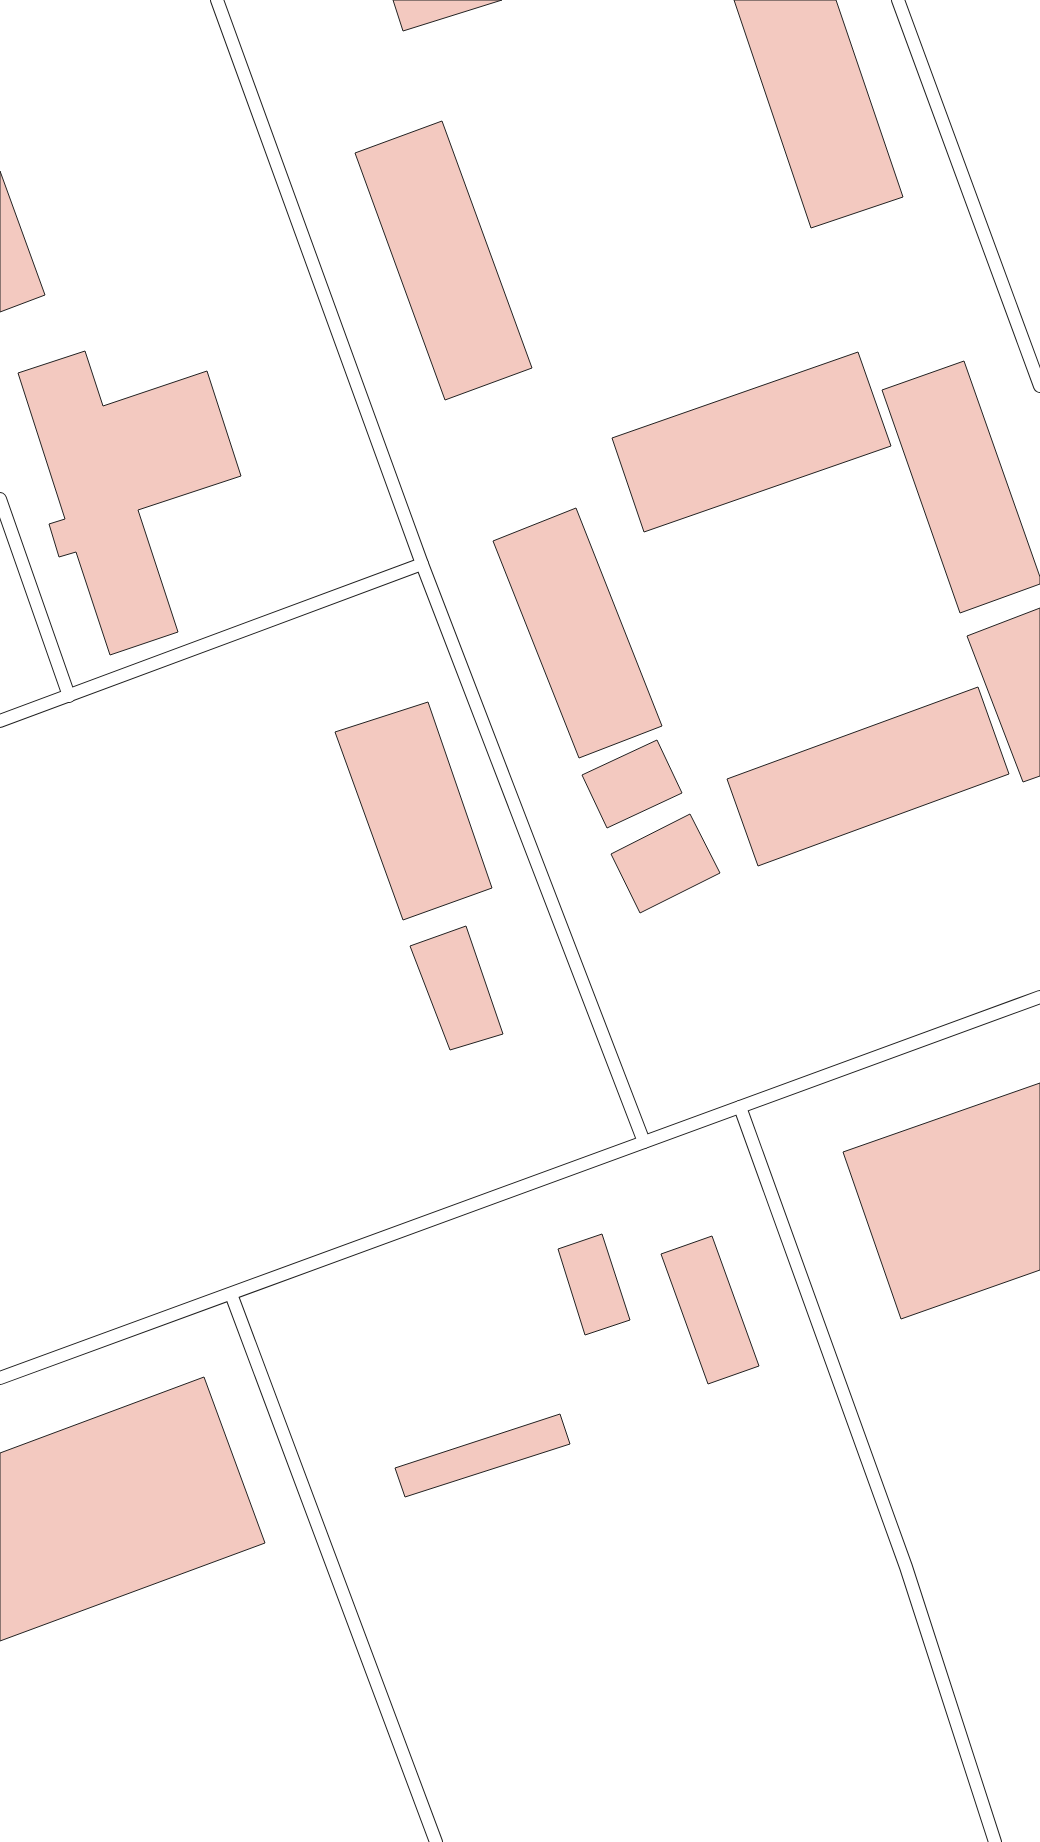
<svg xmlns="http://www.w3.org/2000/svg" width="1040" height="1842" viewBox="0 0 1040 1842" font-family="Raleway,sans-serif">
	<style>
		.building { fill: #f3c9c0; stroke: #222 }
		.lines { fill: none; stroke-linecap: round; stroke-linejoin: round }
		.service-casing { stroke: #222; stroke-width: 14 }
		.service { stroke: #fff; stroke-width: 12 }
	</style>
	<rect width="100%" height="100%" fill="#fff"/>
	<g class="building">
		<polygon points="393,0 502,0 403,31"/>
		<polygon points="734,0 836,0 903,197 811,228"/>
		<polygon points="442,121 532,368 445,400 355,153"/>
		<polygon points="0,171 45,295 0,312"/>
		<polygon points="85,351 103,406 207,371 241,476 138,510 178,632 110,655 76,552 59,557 49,524 65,519 18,373"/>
		<polygon points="858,352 891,446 644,532 612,438"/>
		<polygon points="964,361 1040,577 1040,584 960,613 882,390"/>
		<polygon points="576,508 662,726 579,758 493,541"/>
		<polygon points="1040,608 1040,776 1023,782 967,636"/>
		<polygon points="978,687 1009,774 758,866 727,779"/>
		<polygon points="428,702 492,888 403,920 335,732"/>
		<polygon points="657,740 682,793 607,828 582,775"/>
		<polygon points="690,814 720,873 640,913 611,854"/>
		<polygon points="466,926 503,1034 450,1050 410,946"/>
		<polygon points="1040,1083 1040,1270 901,1319 843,1152"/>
		<polygon points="602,1234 630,1320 585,1335 558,1249"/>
		<polygon points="712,1236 759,1366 708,1384 661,1254"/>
		<polygon points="204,1377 265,1543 0,1641 0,1453"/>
		<polygon points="560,1414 570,1444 405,1497 395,1468"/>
	</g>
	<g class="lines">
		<defs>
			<g id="service">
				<polyline points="217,0 422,564 644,1142"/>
				<polyline points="898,0 1040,386"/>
				<polyline points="0,499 69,696"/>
				<polyline points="0,721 422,564"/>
				<polyline points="740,1107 906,1567 995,1842"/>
				<polyline points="231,1294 436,1842"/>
				<polyline points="0,1378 1040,997"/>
			</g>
		</defs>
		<use href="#service" class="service-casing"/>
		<use href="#service" class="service"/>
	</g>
</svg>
